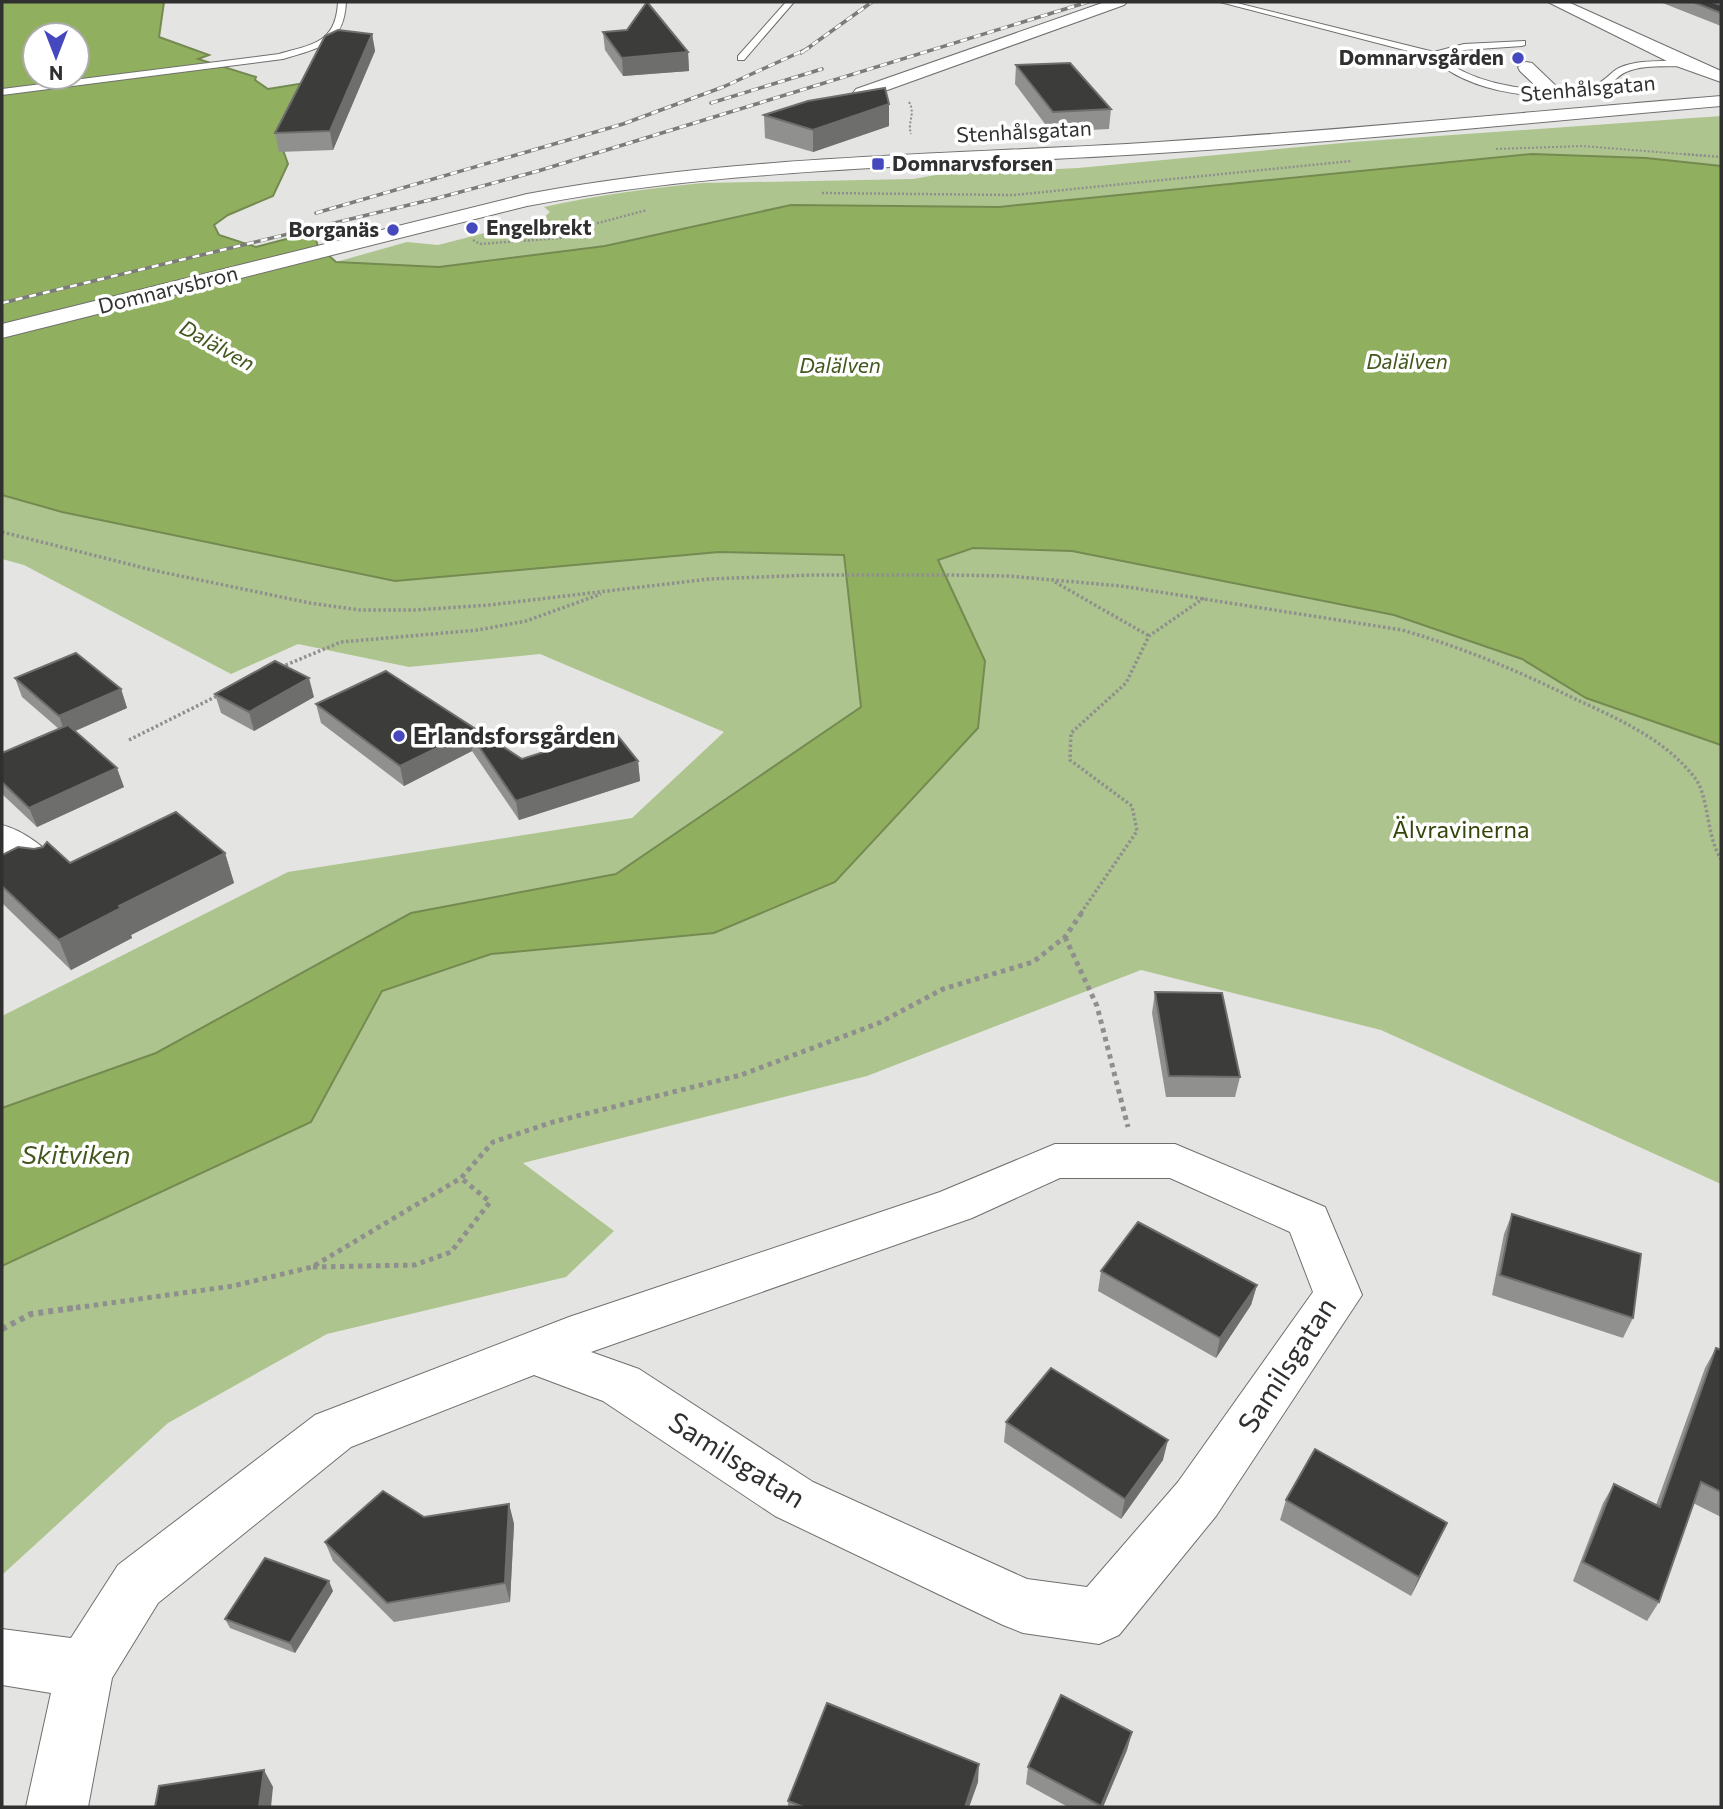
<svg xmlns="http://www.w3.org/2000/svg" width="1723" height="1809" viewBox="0 0 1723 1809" font-family="Commissioner,sans-serif">
	<style>
		.green { fill: #aec48e }
		.water { fill: #91b05f; stroke: #748a51; stroke-width: 2; fill-rule: evenodd }
		.lines { fill: none; stroke-linecap: round; stroke-linejoin: round }
		.service-casing { stroke: #6f706d; stroke-width: 2 }
		.minor-casing { stroke: #6f706d; stroke-width: 2 }
		.tertiary-casing { stroke: #6f706d; stroke-width: 2 }
		.path-far4 { stroke: #8f908e; stroke-width: 2; stroke-dasharray: 2 2; stroke-linecap: butt }
		.path-far3 { stroke: #8f908e; stroke-width: 2.5; stroke-dasharray: 2 2; stroke-linecap: butt }
		.path-far2 { stroke: #8f908e; stroke-width: 3.5; stroke-dasharray: 2.5 2.5; stroke-linecap: butt }
		.path-far1 { stroke: #8f908e; stroke-width: 5; stroke-dasharray: 4.5 4.5; stroke-linecap: butt }
		.path { stroke: #8f908e; stroke-width: 6; stroke-dasharray: 5 5; stroke-linecap: butt }
		.service { fill: #fff; fill-rule: evenodd }
		.minor { fill: #fff; fill-rule: evenodd }
		.tertiary { fill: #fff; fill-rule: evenodd }
		.rail-casing { stroke: #7b7c7a; stroke-width: 3.5 }
		.rail { stroke: #fff; stroke-width: 2.5; stroke-dasharray: 7; stroke-linecap: butt }
		.wall { fill: #90918e }
		.shaded-wall { fill: #6e6f6c }
		.building { fill: #3c3d3a; stroke: #6e6f6c; stroke-width: 2 }
		.poi-dot { fill: #4648be; stroke: #fff; stroke-width: 2.5 }
		.labels { text-anchor: middle; stroke-width: 7; stroke-linejoin: round; paint-order: stroke }
		.far-poi-label { font-size: 21px; font-weight: bold; fill: #2f302f; stroke: #fff; text-anchor: end }
		.far-street-label { font-size: 21px; fill: #2f302f; stroke: #fff }
		.far-water-label { font-size: 21px; font-style: italic; fill: #43571e; stroke: #fff }
		.poi-label { font-size: 24px; font-weight: bold; fill: #2f302f; stroke: #fff; text-anchor: start }
		.park-label { font-size: 24px; fill: #33460a; stroke: #fff }
		.water-label { font-size: 26px; font-style: italic; fill: #43571e; stroke: #fff }
		.near-street-label { font-size: 28px; fill: #2f302f; stroke: #fff }
	</style>
	<rect width="100%" height="100%" fill="#e4e5e2"/>
	<g class="green">
		<path d="M 1721,116 L 1721,166 L 1646,158 L 1532,154 L 999,207 L 791,205 L 605,246 L 518,260 L 439,267 L 336,262 L 407,242 L 438,245 L 543,218 L 550,212 L 544,207 C 597,195 650,188 703,183 L 913,179 L 936,175 L 1078,168 L 1353,142 Z"/>
		<polygon points="2,495 62,512 395,581 719,552 844,555 898,675 744,837 197,1036 2,1124 2,1016 288,872 632,818 724,732 540,654 409,667 298,644 231,674 24,565 2,559"/>
		<polygon points="973,548 1072,551 1415,609 1721,733 1721,1184 1381,1030 1141,970 867,1076 523,1163 614,1231 566,1277 327,1334 168,1423 2,1575 2,1266 311,1122 382,991 491,954 714,933 985,661 938,559"/>
	</g>
	<path class="water" d="M 2,2 L 164,2 L 159,37 L 209,55 L 198,59 L 256,77 L 255,80 L 268,89 L 317,81 L 283,150 L 288,164 L 273,196 L 228,215 L 214,225 L 219,235 L 256,247 L 313,232 L 318,246 L 336,262 L 439,267 L 605,246 L 791,205 L 999,207 L 1532,154 L 1646,158 L 1721,166 L 1721,745 L 1586,698 L 1522,659 L 1394,615 L 1072,551 L 973,548 L 938,560 L 985,661 L 978,728 L 835,882 L 714,933 L 491,954 L 382,991 L 311,1122 L 2,1266 L 2,1108 L 156,1053 L 411,913 L 616,874 L 861,707 L 844,555 L 719,552 L 395,581 L 62,512 L 2,495 ZM 35,35 L 77,35 L 77,77 L 35,77 Z"/>
	<g class="lines">
		<defs>
			<g id="service">
				<path d="M 338,2 L 346,2 C 344,45 319,48 283,59 L 2,95 L 2,89 L 279,54 C 313,44 336,43 338,2 Z"/>
				<polygon points="786,2 794,2 744,60 738,60 738,56"/>
				<path d="M 1220,2 L 1233,2 L 1434,52 L 1464,44 L 1525,41 L 1525,45 L 1522,46 L 1464,50 L 1440,56 C 1475,88 1550,96 1594,85 C 1605,82 1611,71 1621,67 C 1641,59 1664,62 1685,60 L 1690,63 L 1685,66 C 1666,67 1644,64 1626,72 C 1616,76 1611,87 1600,90 C 1547,103 1471,95 1431,57 Z"/>
			</g>
			<g id="minor">
				<polygon points="1105,2 1127,2 1124,5 868,97 862,98 853,93 856,89"/>
				<polygon points="1548,2 1568,2 1721,71 1721,82 1679,67"/>
				<polygon points="1526,62 1532,63 1556,86 1559,90 1556,94 1544,94 1520,71 1518,67"/>
				<path d="M 2,825 C 22,830 48,848 60,866 L 54,874 C 31,881 19,868 2,854 Z"/>
				<path d="M 1055,1144 L 1175,1144 L 1325,1207 L 1362,1295 L 1216,1516 L 1119,1635 L 1099,1644 L 1023,1633 L 1003,1625 L 775,1516 L 603,1401 L 534,1375 L 351,1447 L 158,1603 L 112,1678 L 88,1807 L 26,1807 L 51,1693 L 2,1685 L 2,1629 L 71,1638 L 118,1565 L 315,1415 L 569,1317 L 940,1192 ZM 1060,1178 L 1170,1178 L 1290,1232 L 1313,1292 L 1178,1482 L 1087,1587 L 1027,1579 L 813,1482 L 639,1369 L 591,1352 L 972,1218 Z"/>
			</g>
			<path id="tertiary" d="M 1721,96 L 1721,106 C 1523,123 1325,144 1127,155 C 927,167 724,168 527,206 L 2,338 L 2,324 L 527,194 C 724,157 927,155 1127,144 C 1325,132 1523,112 1721,96 Z"/>
		</defs>
		<use href="#service" class="service-casing"/>
		<use href="#minor" class="minor-casing"/>
		<use href="#tertiary" class="tertiary-casing"/>
		<g class="path-far4">
			<path d="M 909,102 C 916,114 907,122 911,134"/>
			<polyline points="1496,149 1582,146 1707,156"/>
		</g>
		<g class="path-far3">
			<polyline points="1684,154 1721,157"/>
			<polyline points="822,193 1014,195 1351,161"/>
			<polyline points="473,240 480,244 560,238 598,223 647,210"/>
		</g>
		<g class="path-far2">
			<path d="M 2,532 L 152,570 L 310,603 L 360,610 L 414,610 L 489,605 L 709,579 L 812,575 L 951,575 L 1008,576 L 1121,586 L 1402,630 C 1461,647 1516,670 1571,697 C 1616,718 1664,738 1695,778 C 1709,796 1706,836 1721,859"/>
			<polyline points="1055,582 1149,636"/>
			<polyline points="281,667 341,642 478,630 526,621 601,594"/>
			<polyline points="129,740 219,695"/>
			<polyline points="1081,913 1137,831 1132,806 1070,760 1071,733 1126,683 1149,636 1204,598"/>
		</g>
		<g class="path-far1">
			<polyline points="1065,937 1097,1006 1128,1127"/>
			<polyline points="313,1267 415,1265 451,1252 490,1202 461,1178"/>
			<polyline points="67,1309 233,1286 312,1267 461,1178 493,1142 553,1122 741,1075 879,1023 943,989 1033,962 1065,937 1083,911"/>
		</g>
		<polyline class="path" points="2,1329 31,1314 80,1307"/>
		<use href="#service" class="service"/>
		<use href="#minor" class="minor"/>
		<use href="#tertiary" class="tertiary"/>
		<defs>
			<g id="rail">
				<polyline points="801,53 872,2"/>
				<polyline points="711,103 822,69"/>
				<polyline points="316,213 623,124 723,87 809,48"/>
				<polyline points="2,303 438,198 538,171 1088,2"/>
			</g>
		</defs>
		<use href="#rail" class="rail-casing"/>
		<use href="#rail" class="rail"/>
	</g>
	<g class="wall">
		<polygon points="1660,2 1712,2 1721,5 1721,26"/>
		<polygon points="603,32 688,52 689,71 623,76 605,50"/>
		<polygon points="372,34 375,51 333,150 279,152 275,133"/>
		<polygon points="1016,65 1111,109 1109,129 1051,132 1015,84"/>
		<polygon points="764,115 889,126 813,152 765,138"/>
		<polygon points="386,671 522,759 638,761 640,781 519,820 472,751 404,786 321,723 316,704"/>
		<polygon points="15,678 121,689 127,708 75,731 124,787 37,827 2,794 2,753 59,729 22,697"/>
		<polygon points="215,694 314,697 254,731 221,713"/>
		<polygon points="225,853 234,883 131,935 132,938 71,970 2,903 2,855 70,863"/>
		<polygon points="1155,992 1240,1077 1235,1097 1166,1097 1152,1013"/>
		<polygon points="1512,1214 1633,1318 1623,1338 1492,1295 1504,1234"/>
		<polygon points="1101,1271 1257,1285 1251,1305 1216,1358 1098,1291"/>
		<polygon points="1716,1348 1721,1350 1721,1517 1693,1503 1659,1602 1647,1621 1573,1581 1603,1503 1614,1484 1656,1505 1705,1368"/>
		<polygon points="1006,1422 1163,1460 1121,1519 1004,1442"/>
		<polygon points="1286,1500 1447,1523 1411,1596 1280,1520"/>
		<polygon points="509,1504 514,1524 510,1602 394,1622 333,1561 325,1542 424,1517"/>
		<polygon points="333,1591 295,1653 230,1628 225,1619"/>
		<polygon points="1132,1732 1127,1750 1103,1807 1068,1807 1026,1784 1028,1767"/>
		<polygon points="978,1782 969,1807 788,1807 788,1801"/>
	</g>
	<g class="shaded-wall">
		<polygon points="372,34 375,51 333,150 330,131"/>
		<polygon points="688,52 689,71 623,76 622,58"/>
		<polygon points="889,104 889,126 813,152 813,130"/>
		<polygon points="309,678 314,697 254,731 249,712"/>
		<polygon points="121,689 127,708 66,735 59,716"/>
		<polygon points="469,732 472,751 404,786 400,766"/>
		<polygon points="638,761 640,781 519,820 516,801"/>
		<polygon points="117,768 124,787 37,827 29,808"/>
		<polygon points="225,853 234,883 131,935 132,938 71,970 59,940 119,906"/>
		<polygon points="1257,1285 1251,1305 1216,1358 1220,1338"/>
		<polygon points="1168,1440 1163,1460 1121,1519 1125,1499"/>
		<polygon points="509,1504 514,1524 510,1602 505,1583"/>
		<polygon points="1447,1523 1438,1542 1411,1596 1419,1577"/>
		<polygon points="329,1581 333,1591 295,1653 290,1643"/>
		<polygon points="1132,1732 1127,1750 1103,1807 1100,1807"/>
		<polygon points="979,1764 978,1782 969,1807 965,1807"/>
		<polygon points="264,1770 273,1787 271,1807 259,1807"/>
	</g>
	<g class="building">
		<polygon points="647,2 688,52 622,58 603,32 627,30"/>
		<polygon points="1693,2 1712,2 1721,5 1721,13"/>
		<polygon points="338,30 372,34 330,131 275,133 325,36"/>
		<polygon points="1070,63 1111,109 1053,112 1016,65"/>
		<polygon points="885,88 889,104 813,130 764,115 808,101"/>
		<polygon points="76,653 121,689 59,716 15,678"/>
		<polygon points="275,661 309,678 249,712 215,694"/>
		<polygon points="386,671 522,759 613,730 638,761 516,801 469,732 400,766 316,704"/>
		<polygon points="68,725 117,768 29,808 2,782 2,753"/>
		<polygon points="176,812 225,853 119,906 121,908 59,940 2,886 2,855 18,847 34,849 43,847 47,842 70,863"/>
		<polygon points="1155,992 1222,993 1240,1077 1169,1076"/>
		<polygon points="1512,1214 1641,1254 1633,1318 1500,1275"/>
		<polygon points="1138,1222 1257,1285 1220,1338 1101,1271"/>
		<polygon points="1716,1348 1721,1350 1721,1492 1701,1482 1659,1602 1583,1562 1614,1484 1660,1507"/>
		<polygon points="1051,1368 1168,1440 1125,1499 1006,1422"/>
		<polygon points="1315,1449 1447,1523 1419,1577 1286,1500"/>
		<polygon points="383,1491 424,1517 509,1504 505,1583 387,1603 325,1542"/>
		<polygon points="265,1558 329,1581 290,1643 225,1619"/>
		<polygon points="1061,1695 1132,1732 1101,1806 1028,1767"/>
		<polygon points="827,1703 979,1764 965,1807 804,1807 788,1801"/>
		<polygon points="264,1770 259,1807 155,1807 159,1786"/>
	</g>
	<g class="poi-dot">
		<circle cx="1518" cy="58" r="7"/>
		<rect x="871" y="157" width="14" height="14" rx="3.5"/>
		<circle cx="472" cy="228" r="7"/>
		<circle cx="393" cy="230" r="7"/>
		<circle cx="399" cy="736" r="7"/>
	</g>
	<g class="labels">
		<g class="far-poi-label">
			<text x="1504" y="65">Domnarvsgården</text>
			<text x="892" y="171" text-anchor="start">Domnarvsforsen</text>
			<text x="486" y="235" text-anchor="start">Engelbrekt</text>
			<text x="379" y="237">Borganäs</text>
		</g>
		<g class="far-street-label">
			<text transform="translate(1588 89) rotate(-5)" y="7">Stenhålsgatan</text>
			<text transform="translate(1024 132) rotate(-3)" y="7">Stenhålsgatan</text>
			<text transform="translate(168 290) rotate(-14)" y="7">Domnarvsbron</text>
		</g>
		<g class="far-water-label">
			<text transform="translate(217 346) rotate(29)" y="7">Dalälven</text>
			<text x="1407" y="369">Dalälven</text>
			<text x="840" y="373">Dalälven</text>
		</g>
		<g class="poi-label">
			<text x="413" y="744">Erlandsforsgården</text>
		</g>
		<g class="park-label">
			<text x="1461" y="838">Älvravinerna</text>
		</g>
		<g class="water-label">
			<text x="76" y="1164">Skitviken</text>
		</g>
		<g class="near-street-label">
			<text transform="translate(1287 1365) rotate(-57)" y="10">Samilsgatan</text>
			<text transform="translate(737 1460) rotate(32)" y="10">Samilsgatan</text>
		</g>
	</g>
	<rect width="1723" height="1809" fill="none" stroke="#2f302f" stroke-width="7"/>
	<g transform="translate(56 56) rotate(180)"><circle r="33" fill="#ffffff" stroke="#acacac" stroke-width="2"/>
	<path d="M0-5L12 26L0 18L-12 26Z" fill="#4648be"/>
	<text y="-10" font-size="19" font-weight="bold" text-anchor="middle" fill="#2f302f">N</text>
	</g>
</svg>
